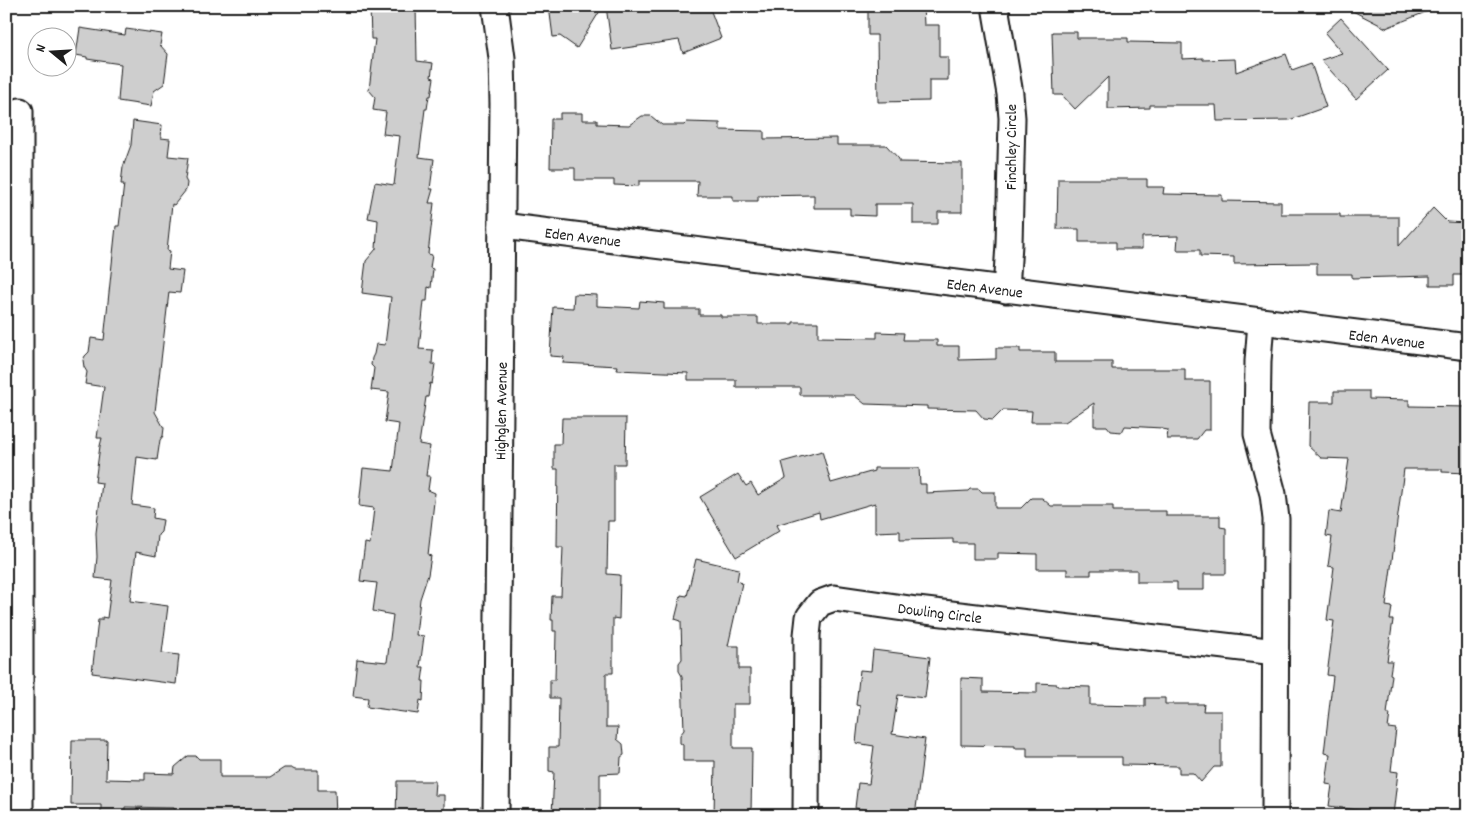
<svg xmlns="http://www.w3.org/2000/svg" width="1474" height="822" viewBox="0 0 1474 822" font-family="Dekko,sans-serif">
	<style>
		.building { fill: #cecece; stroke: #1c1c1c }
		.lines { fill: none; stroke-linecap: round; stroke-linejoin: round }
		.minor-casing { stroke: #1c1c1c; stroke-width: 29 }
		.minor { stroke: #fff; stroke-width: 25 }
		.labels { text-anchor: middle; stroke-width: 5; stroke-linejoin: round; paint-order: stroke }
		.street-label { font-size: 16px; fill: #1c1c1c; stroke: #fff }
	</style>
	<rect width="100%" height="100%" fill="#fff"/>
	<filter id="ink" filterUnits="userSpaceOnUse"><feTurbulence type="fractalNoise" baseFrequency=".02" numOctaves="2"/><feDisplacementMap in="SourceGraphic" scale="10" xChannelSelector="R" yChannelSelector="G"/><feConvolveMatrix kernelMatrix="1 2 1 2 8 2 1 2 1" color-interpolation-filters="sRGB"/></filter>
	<g filter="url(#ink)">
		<g class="building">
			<polygon points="370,6 416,6 417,61 433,63 431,77 434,78 431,96 429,96 427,109 425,109 419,157 434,159 430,189 433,189 429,203 434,203 428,254 432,255 430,268 433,269 431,288 428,287 427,301 424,301 419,349 433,350 432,364 435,364 432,384 430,383 428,397 426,397 419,444 430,446 426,476 430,476 428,490 435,493 428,555 431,556 428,575 420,599 416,635 424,636 420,667 424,667 422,681 424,681 423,701 420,700 418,714 367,707 368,698 353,696 357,659 387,662 393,615 373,611 377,583 360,581 365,543 370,544 374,508 359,506 363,468 393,471 399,424 385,422 389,392 371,390 374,368 371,365 372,358 374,354 376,344 385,345 391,297 362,293 366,261 376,249 378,220 368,218 375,182 394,185 400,136 383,134 386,112 373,110 375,97 369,90 375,39 371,39"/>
			<polygon points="549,6 603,6 577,48 560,36 553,37"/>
			<polygon points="606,6 709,6 721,38 683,53 679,40 612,50"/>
			<polygon points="868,6 923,6 924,25 939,25 939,57 948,57 948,80 929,80 929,101 878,102 877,35 868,35"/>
			<polygon points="1343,6 1438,6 1438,7 1386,28"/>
			<polygon points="1341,18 1388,70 1356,99 1321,60 1342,53 1325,33"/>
			<polygon points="80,28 125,35 126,29 162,34 160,45 168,54 164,84 154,91 151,106 118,101 121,64 87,59 87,57 76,55"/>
			<polygon points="1052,32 1077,32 1077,38 1128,38 1128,42 1182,43 1182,59 1203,58 1203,60 1235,59 1236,72 1286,54 1292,70 1311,63 1326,107 1289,120 1217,121 1216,105 1150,105 1150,108 1108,109 1108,77 1075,109 1062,95 1054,95"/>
			<polygon points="560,113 582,113 582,120 597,120 597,124 629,125 642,116 651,116 662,125 684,125 687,122 720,123 720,130 764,131 764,139 837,138 837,145 886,145 899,159 899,162 962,163 962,212 938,212 938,224 913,224 913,204 875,204 875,216 850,215 850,208 814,208 814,195 758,196 758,201 733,201 733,196 697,196 698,181 639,181 639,186 614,185 614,180 575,180 575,168 550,168 551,119 560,119"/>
			<polygon points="133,121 162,125 161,138 170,139 168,156 188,158 185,179 187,183 186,190 174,205 172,204 167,250 170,251 168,269 183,271 180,293 169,292 155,412 164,428 163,436 160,440 157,460 137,457 132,505 154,508 153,518 163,520 161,532 158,535 156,556 136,552 130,601 168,606 162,653 179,655 176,684 92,673 98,620 102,620 102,617 107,618 112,580 95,578 97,557 96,533 102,483 95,482 100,446 102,438 97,438 104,387 85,384 87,372 84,367 83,360 85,356 89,352 91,338 104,340 116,226 119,226 124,184 121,184 123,167 131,145"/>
			<polygon points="1058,179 1147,179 1147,187 1164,187 1163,194 1222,195 1222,201 1281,202 1281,214 1340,214 1340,217 1399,217 1399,246 1433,208 1447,222 1468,223 1468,275 1454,275 1454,285 1430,285 1430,276 1352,278 1352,274 1317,274 1317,263 1234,264 1234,257 1200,256 1200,250 1177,250 1178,236 1142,237 1142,249 1116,249 1116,242 1079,242 1079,229 1057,229"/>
			<polygon points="574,294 597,295 597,306 639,308 640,301 664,303 664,309 699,309 699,315 721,315 721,317 758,317 758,324 793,324 793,322 818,322 818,337 877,338 877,332 904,333 903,340 937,340 937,346 959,346 959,360 996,359 996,348 1020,348 1020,352 1055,352 1055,362 1112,362 1112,369 1185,369 1185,381 1210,381 1210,430 1204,430 1197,439 1167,439 1168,430 1162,429 1162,428 1125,426 1122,432 1111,431 1107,426 1094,426 1094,403 1065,422 1031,422 1032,411 1003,410 993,420 984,419 976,410 927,409 927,406 865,404 854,395 800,395 800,387 736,387 736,380 688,380 688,373 617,370 618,366 563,363 564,357 550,356 553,307 573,308"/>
			<polygon points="1334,391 1369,391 1369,399 1409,400 1409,406 1468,407 1468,473 1442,472 1442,469 1404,469 1386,606 1392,607 1390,620 1393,620 1387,661 1392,661 1390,674 1392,675 1387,714 1390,714 1388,728 1396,729 1391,771 1398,772 1393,815 1329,806 1332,785 1326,784 1330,754 1324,753 1333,676 1327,675 1334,621 1327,620 1334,567 1328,566 1332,537 1326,536 1329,511 1341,513 1349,459 1321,458 1308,446 1309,402 1334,402"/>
			<polygon points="562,418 626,418 625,464 614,464 614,521 608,521 607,574 620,575 619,619 613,618 613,673 606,673 606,727 618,727 617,739 623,744 624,755 621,757 620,773 600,774 600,816 552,816 554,772 549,771 549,747 558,747 559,698 550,698 550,680 555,680 556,631 553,631 553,620 551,620 552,596 561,596 563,547 557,547 558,469 554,469 554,444 561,444"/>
			<polygon points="822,451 831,483 874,471 874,468 919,468 920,484 926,484 926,493 968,491 970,489 979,489 982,492 995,492 995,508 1021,508 1031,498 1042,498 1051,506 1113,506 1113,511 1166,511 1166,516 1220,516 1220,527 1226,528 1226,574 1204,574 1204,590 1177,590 1177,582 1137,582 1137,570 1091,570 1091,575 1067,575 1067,569 1037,569 1037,554 998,553 998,559 973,559 973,543 953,543 953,539 900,540 900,531 875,532 875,503 820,519 819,512 776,525 779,531 736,557 700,497 738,474 746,486 751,483 758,495 786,478 782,462"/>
			<polygon points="696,559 739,569 737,581 742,583 728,646 739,646 739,669 750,669 750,704 733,704 733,748 752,748 751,816 714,816 715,761 683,761 683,745 680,743 680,735 684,730 682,676 679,671 679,663 682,659 681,621 675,619 681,595 687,596"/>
			<polygon points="873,650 930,657 925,698 898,695 892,734 925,739 915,816 873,816 873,811 855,808 858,783 869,784 874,746 856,743 860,706 856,705 860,670 871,671"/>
			<polygon points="961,678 983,679 983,692 1037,693 1037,683 1057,684 1057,686 1090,687 1090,705 1145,706 1145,698 1165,698 1165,704 1204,704 1203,711 1221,711 1221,767 1214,767 1201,782 1193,773 1179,773 1179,766 1122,765 1122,757 1027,757 1027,748 1015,748 1015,746 961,745"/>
			<polygon points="72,740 107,740 106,779 145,780 145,773 174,774 175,767 188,756 196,756 199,759 220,759 220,777 270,777 284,768 291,768 295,770 318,770 318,790 335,790 336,816 219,814 219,816 174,816 174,808 125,807 125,813 101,814 101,805 71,805"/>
			<polygon points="397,781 435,781 434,795 444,795 444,816 396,816"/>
		</g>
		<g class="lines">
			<defs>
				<g id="minor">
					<polyline points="495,6 502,58 503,104 496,816"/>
					<polyline points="995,6 1010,94 1012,118 1009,244 1006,290"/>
					<polyline points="502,226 1468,347"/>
					<polyline points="1261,322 1258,361 1257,434 1273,494 1276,519 1275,816"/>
					<polyline points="20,816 20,111"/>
					<polyline points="806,816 807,635 809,617 820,603 834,598 917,610 1276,652"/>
				</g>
			</defs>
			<use href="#minor" class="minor-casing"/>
			<use href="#minor" class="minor"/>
		</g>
	</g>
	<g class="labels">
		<g class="street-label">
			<text transform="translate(1010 147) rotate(-90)" y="6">Finchley Circle</text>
			<text transform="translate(583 236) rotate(7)" y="6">Eden Avenue</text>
			<text transform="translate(985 287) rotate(7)" y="6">Eden Avenue</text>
			<text transform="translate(1387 338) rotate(7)" y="6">Eden Avenue</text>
			<text transform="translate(500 411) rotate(-89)" y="6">Highglen Avenue</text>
			<text transform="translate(940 612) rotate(7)" y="6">Dowling Circle</text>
		</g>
	</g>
	<rect width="1474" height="822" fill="none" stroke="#fff" stroke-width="25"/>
	<rect x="12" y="12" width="1449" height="797" fill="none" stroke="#1c1c1c" stroke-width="2" filter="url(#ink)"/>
	<g transform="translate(52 52) rotate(288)"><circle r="24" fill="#ffffff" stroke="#a4a4a4"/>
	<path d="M0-4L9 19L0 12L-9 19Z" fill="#1c1c1c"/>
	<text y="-8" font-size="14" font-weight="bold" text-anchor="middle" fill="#1c1c1c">N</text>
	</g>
</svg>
